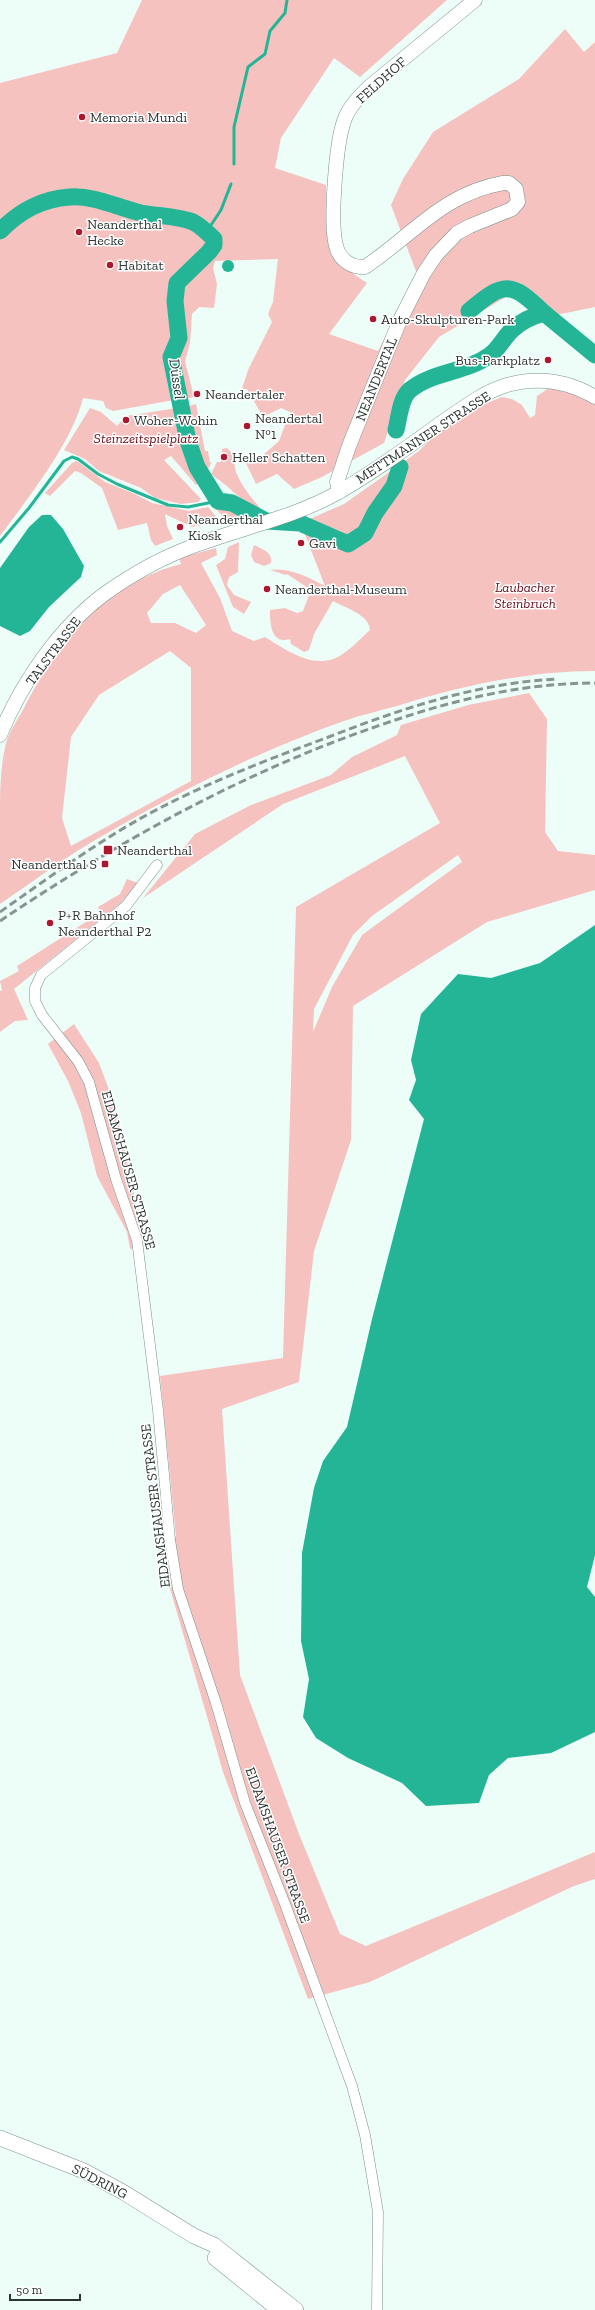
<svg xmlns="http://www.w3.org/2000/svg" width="595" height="2310" viewBox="0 0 595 2310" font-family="'Zilla Slab',serif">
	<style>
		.green { fill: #f5c2c0; fill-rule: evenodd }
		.water { fill: #24b597 }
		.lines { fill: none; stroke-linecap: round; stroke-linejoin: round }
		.stream { stroke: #24b597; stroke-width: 3 }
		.river { stroke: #24b597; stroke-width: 17 }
		.minor-casing { stroke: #78928a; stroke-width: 11 }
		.secondary-casing { stroke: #78928a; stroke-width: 15 }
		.primary-casing { stroke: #78928a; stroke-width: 16 }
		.minor { stroke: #fff; stroke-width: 10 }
		.secondary { stroke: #fff; stroke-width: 14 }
		.primary { stroke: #fff; stroke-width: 15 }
		.rail { stroke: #879590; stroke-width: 3; stroke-dasharray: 8 4; stroke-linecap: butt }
		.poi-dot { fill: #ac172d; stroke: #fff; stroke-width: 1.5 }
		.labels { text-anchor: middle; stroke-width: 3; stroke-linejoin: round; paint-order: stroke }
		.street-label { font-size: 14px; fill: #2b3633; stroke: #fff }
		.poi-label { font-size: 14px; fill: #2b3633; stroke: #fff; text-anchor: start }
		.park-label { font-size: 14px; font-style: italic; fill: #670b18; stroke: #fff }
		.water-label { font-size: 15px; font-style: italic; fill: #1e352f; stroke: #fff }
	</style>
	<rect width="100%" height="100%" fill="#edfef8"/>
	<g class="green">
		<path d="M 142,0 L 447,0 L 360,77 L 334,58 L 281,138 L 275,168 L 326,185 C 327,210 321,245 342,264 C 349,271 358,277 367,283 L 329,334 L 378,351 L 417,274 L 391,205 L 403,179 L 433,132 L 519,79 L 565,29 L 584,52 L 595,42 L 595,307 L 556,315 L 519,289 L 439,337 L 405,380 L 384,443 L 322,477 L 294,489 L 277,474 L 256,484 L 243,457 L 263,455 L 279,441 L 290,412 L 281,408 L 263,417 L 247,389 L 242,389 L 248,370 L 272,322 L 268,314 L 273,302 L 278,259 L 215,261 L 213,268 L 217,284 L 214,308 L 199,307 L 192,314 L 190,343 L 185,361 L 194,397 L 185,399 L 182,388 L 172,392 L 174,400 L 113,411 L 106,408 L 103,401 L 83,398 C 72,443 28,498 0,536 L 0,83 L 117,53 Z"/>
		<path d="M 549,388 L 578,395 L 595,404 L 595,671 C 528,671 461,686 397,706 C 379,711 361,715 344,721 C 256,752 172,795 92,842 C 60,861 31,883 0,904 C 0,874 0,845 0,816 C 0,791 0,764 7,740 C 11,729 18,719 24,708 C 58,642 106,583 181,564 L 179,558 L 216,548 L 217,555 L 201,563 L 220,598 L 232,631 L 254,641 L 265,637 C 288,651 318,673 344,653 C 353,647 361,638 370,630 C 369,614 345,608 333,601 L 314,634 L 309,650 L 304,652 L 291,644 L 290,639 C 288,639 287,640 285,640 C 270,641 270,620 270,610 L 285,608 L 297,613 L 303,611 L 311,590 L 287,574 L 286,575 L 270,570 C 289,567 308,577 325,586 L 304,532 L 305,521 L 344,504 L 419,451 L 435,435 L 482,405 L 502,397 L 512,399 L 522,405 L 530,418 L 535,415 L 537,396 ZM 180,585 L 206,625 L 196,633 L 175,623 L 151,623 L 147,613 L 163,594 ZM 170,651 L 191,668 L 191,781 L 71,846 L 62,818 L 71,737 L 99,695 Z"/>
		<path d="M 196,404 L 205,451 L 208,451 L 210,463 L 212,462 L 207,471 C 192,457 190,426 185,407 Z"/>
		<path d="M 90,408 L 101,412 L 117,426 L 126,416 L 177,408 C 182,434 186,460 202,481 L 196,485 L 171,456 L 164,460 L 201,499 L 198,502 L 181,504 L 155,498 L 141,488 L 99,471 L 85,459 L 64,450 Z"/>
		<path d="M 227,448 C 234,453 234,464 236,472 C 242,487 251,497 261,509 C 247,505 240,498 229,488 C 224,483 217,479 211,474 L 217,462 L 221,462 L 222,449 Z"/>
		<polygon points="77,461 105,482 135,494 152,503 189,511 208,507 220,521 192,527 165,514 167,526 173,539 155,546 151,540 147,523 118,530 102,488 81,473 75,471 50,496 45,493 72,463"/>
		<polygon points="226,506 246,514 226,520 214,507"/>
		<polygon points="239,542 238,572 229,577 227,585 234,595 251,602 244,614 233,607 216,565 225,559 228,547"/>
		<path d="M 254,545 C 262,549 273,552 271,563 L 264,566 L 254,562 L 251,555 Z"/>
		<path d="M 529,693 L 547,719 L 545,832 L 558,851 L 595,855 L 595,890 L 487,922 L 353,1006 L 351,1140 L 314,1251 L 299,1382 L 222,1409 L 240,1675 L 299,1834 L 340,1934 L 366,1946 L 595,1852 L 595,1879 L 574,1886 L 370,1982 L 308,1999 L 223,1772 L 158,1547 L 176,1536 L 160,1376 L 283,1358 L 296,907 L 440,823 L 405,756 L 283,804 L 143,898 L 195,834 L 251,805 L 331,775 L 352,757 L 397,735 L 401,725 L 468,705 ZM 458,855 L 462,862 L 362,935 L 332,987 L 313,1032 L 314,1009 L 353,935 L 372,916 Z"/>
		<polygon points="127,879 138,883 120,904 14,989 28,1020 15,1021 0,1032 0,991 2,990 0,981 19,971 17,966 100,913 98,907 120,894"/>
		<polygon points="74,1024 99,1063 115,1106 145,1245 130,1249 127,1232 97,1176 81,1113 68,1081 48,1044"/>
	</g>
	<g class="water">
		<circle cx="228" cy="266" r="6"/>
		<polygon points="42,515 51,515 63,529 84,566 81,577 49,607 30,631 20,636 0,626 0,568 29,527"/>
		<polygon points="595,925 595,1555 587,1587 595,1597 595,1732 551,1753 508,1758 489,1775 479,1803 426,1806 402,1783 348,1758 316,1738 303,1717 309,1679 301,1641 302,1553 314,1488 323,1461 347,1427 372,1319 424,1119 409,1100 416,1080 411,1060 421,1014 458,974 491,978 540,963"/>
	</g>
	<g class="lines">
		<g class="stream">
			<polyline points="234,164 234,127 248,67 265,54 270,31 285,13 287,0"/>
			<polyline points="207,231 221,210 231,184"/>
			<polyline points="0,542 29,508 64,461 72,457 78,459 98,474 117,484 168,505 188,507 218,501"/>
		</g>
		<g class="river">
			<path d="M 0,231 C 20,211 41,199 70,197 C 93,195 119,208 141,213 C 157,216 178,216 193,222 C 201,226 208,233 214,239 L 214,245 L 209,252 L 177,283 L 175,301 L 179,338 L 171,357 L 188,441 L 197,467 L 218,501 L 232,503 L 266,521 L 300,523 L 348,544 L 365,533 L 375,513 L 394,486 L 400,467"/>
			<path d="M 469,311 C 504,281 511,281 544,313"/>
			<path d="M 396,430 C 399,419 400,398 410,390 C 433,371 466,373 490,355 C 499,349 504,337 512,330 C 520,322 533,316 544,313 L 595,355"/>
		</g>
		<defs>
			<polyline id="minor" points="157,865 126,906 41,975 35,988 35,1001 42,1015 78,1061 89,1082 116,1179 137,1240 158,1410 170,1540 178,1589 216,1703 245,1803 285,1904 352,2086 365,2135 378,2212 377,2310"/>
			<g id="secondary">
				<path d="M 339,492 L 337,482 L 349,446 L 400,320 L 424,273 L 436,255 L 457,233 L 470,226 L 512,209 L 518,202 L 516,189 L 509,183 L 503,183 C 442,194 413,235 365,267 C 353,268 341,261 337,249 C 329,227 336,144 344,121 C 348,108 359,97 369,87 L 475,0"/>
				<path d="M 0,735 C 21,684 58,629 103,595 C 132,574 164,556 199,544 C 245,527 295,517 339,492 C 374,472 408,447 441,423 C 460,410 482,393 504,386 C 536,376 566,380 595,397"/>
			</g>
			<g id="primary">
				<polyline points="0,2138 84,2171 123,2192 194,2236 214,2245 296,2310"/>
				<polyline points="215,2258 279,2310"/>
			</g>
		</defs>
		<use href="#minor" class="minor-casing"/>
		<use href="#secondary" class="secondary-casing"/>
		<use href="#primary" class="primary-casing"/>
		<use href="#minor" class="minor"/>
		<use href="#secondary" class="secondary"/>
		<use href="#primary" class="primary"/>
		<g class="rail">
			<path d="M 0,912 C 47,879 93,845 143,817 C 201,785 264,761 326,738 C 400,709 477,683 557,679"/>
			<path d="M 0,921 C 116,843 240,774 372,728 C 445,702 518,683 595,683"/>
		</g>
	</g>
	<g class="poi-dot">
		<circle cx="82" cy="117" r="4"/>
		<circle cx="79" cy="232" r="4"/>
		<circle cx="110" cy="265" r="4"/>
		<circle cx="373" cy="319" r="4"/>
		<circle cx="548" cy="360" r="4"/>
		<circle cx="197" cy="394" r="4"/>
		<circle cx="126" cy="420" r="4"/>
		<circle cx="247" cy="426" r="4"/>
		<circle cx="224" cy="457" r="4"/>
		<circle cx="180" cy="527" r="4"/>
		<circle cx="301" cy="543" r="4"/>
		<circle cx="267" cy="589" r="4"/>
		<rect x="103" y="845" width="10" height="10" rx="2"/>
		<rect x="101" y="860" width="8" height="8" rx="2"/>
		<circle cx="50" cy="923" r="4"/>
	</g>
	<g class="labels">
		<g class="street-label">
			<text transform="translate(381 80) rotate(-42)" y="5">FELDHOF</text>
			<text transform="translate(376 379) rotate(-68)" y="5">NEANDERTAL</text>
			<text transform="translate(423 437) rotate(-33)" y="5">METTMANNER STRASSE</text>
			<text transform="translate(53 651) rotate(-53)" y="5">TALSTRASSE</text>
			<text transform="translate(129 1170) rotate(74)" y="5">EIDAMSHAUSER STRASSE</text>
			<text transform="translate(155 1506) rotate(-97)" y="5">EIDAMSHAUSER STRASSE</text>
			<text transform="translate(278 1845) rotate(70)" y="5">EIDAMSHAUSER STRASSE</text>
			<text transform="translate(100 2181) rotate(27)" y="5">SÜDRING</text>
		</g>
		<g class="poi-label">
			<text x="90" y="122">Memoria Mundi</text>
			<text x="87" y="229">Neanderthal<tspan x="87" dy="16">Hecke</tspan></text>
			<text x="118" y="270">Habitat</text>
			<text x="381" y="324">Auto-Skulpturen-Park</text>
			<text x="540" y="365" text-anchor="end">Bus-Parkplatz</text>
			<text x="205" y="399">Neandertaler</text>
			<text x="255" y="423">Neandertal<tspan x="255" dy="16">N°1</tspan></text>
			<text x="134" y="425">Woher-Wohin</text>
			<text x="232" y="462">Heller Schatten</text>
			<text x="188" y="524">Neanderthal<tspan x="188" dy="16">Kiosk</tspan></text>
			<text x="309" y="548">Gavi</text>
			<text x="275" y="594">Neanderthal-Museum</text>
			<text x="117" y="855">Neanderthal</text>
			<text x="97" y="869" text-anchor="end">Neanderthal S</text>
			<text x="58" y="920">P+R Bahnhof<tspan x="58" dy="16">Neanderthal P2</tspan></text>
		</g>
		<g class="park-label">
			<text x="146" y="443">Steinzeitspielplatz</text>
			<text x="525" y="592">Laubacher<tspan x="525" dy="16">Steinbruch</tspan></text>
		</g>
		<g class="water-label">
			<text transform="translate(177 379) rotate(82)" y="5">Düssel</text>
		</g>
	</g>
	<path d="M10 2294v6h70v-6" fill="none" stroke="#2b3633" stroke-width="2"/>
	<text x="16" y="2294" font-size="12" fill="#2b3633" stroke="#ffffff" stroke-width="3" paint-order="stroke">50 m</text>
</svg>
